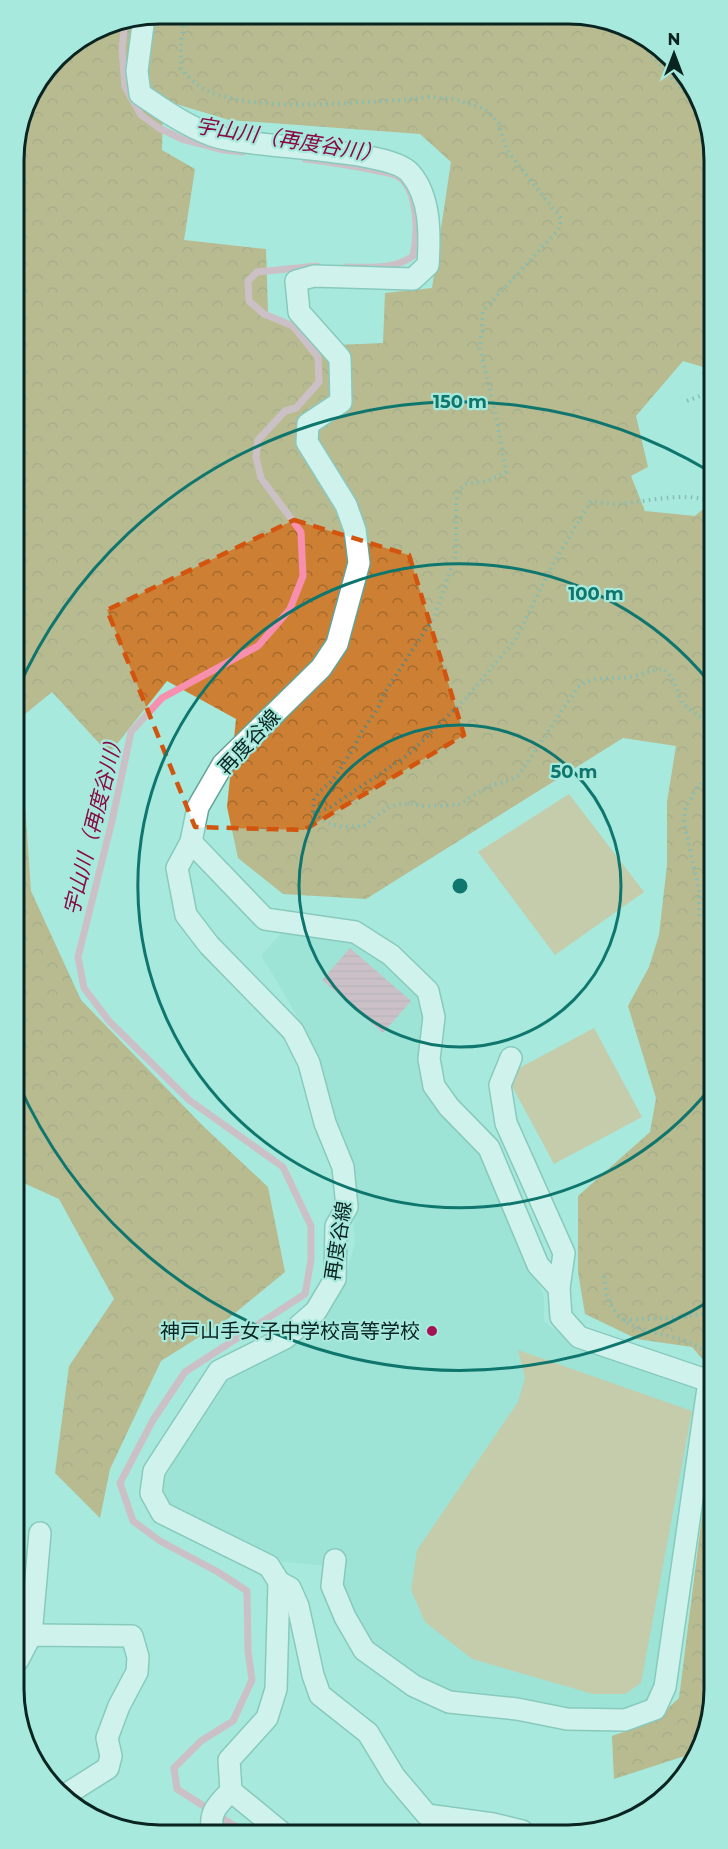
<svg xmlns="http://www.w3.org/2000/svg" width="728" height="1849" viewBox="0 0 728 1849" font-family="Montserrat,'Noto Sans JP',sans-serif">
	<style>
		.built { fill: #91ded0 }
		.grass { fill: #e6a872 }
		.forest { fill: url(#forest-crowns); fill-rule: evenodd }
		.water { fill: url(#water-rules) }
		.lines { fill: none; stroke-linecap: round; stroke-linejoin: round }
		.stream { stroke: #f88fae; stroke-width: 7 }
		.minor-casing { stroke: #63a398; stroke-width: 24 }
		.path { stroke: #598880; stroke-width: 4; stroke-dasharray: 1.5 4.5; stroke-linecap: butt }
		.minor { stroke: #fff; stroke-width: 21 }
		.marked { fill: none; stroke: #d2540e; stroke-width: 4.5; stroke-dasharray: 12 8; stroke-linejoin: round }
		.ring { fill: none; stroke: #0f766e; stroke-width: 3 }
		.poi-dot { fill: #a31153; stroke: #a7e9dc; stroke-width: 2 }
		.labels { text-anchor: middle; stroke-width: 4.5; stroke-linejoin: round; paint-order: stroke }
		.street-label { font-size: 20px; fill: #0a2521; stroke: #a7e9dc }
		.poi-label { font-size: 20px; fill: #0a2521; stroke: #a7e9dc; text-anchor: end }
		.water-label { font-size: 21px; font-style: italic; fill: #890945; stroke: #a7e9dc }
		.rim { fill: none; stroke: #0a2521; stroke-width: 3 }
		.centre { fill: #0f766e; stroke: #a7e9dc; stroke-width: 3 }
		.ring-label { font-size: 18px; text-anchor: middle; font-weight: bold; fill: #0f766e; stroke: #a7e9dc; stroke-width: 4.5; stroke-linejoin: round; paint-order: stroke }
	</style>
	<defs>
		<pattern id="forest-crowns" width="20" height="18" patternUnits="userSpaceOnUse" patternTransform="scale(1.5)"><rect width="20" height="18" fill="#cd8033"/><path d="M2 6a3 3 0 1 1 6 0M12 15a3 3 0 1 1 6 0" fill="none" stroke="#a5692b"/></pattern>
		<pattern id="water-rules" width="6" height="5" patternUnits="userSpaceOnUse" patternTransform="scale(1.5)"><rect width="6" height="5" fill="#f88fae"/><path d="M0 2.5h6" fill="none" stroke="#d37b95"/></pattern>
	</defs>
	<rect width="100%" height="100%" fill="#a7e9dc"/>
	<polygon class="built" points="284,931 352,942 388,964 423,997 424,1020 420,1060 429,1097 482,1152 544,1296 544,1321 569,1341 690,1380 700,1390 658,1689 646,1704 622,1714 567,1713 446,1693 374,1646 353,1615 340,1588 342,1567 283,1562 166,1502 163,1482 215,1390 234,1372 344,1282 355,1243 350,1168 332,1124 319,1060 306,1031 261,955"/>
	<g class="grass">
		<polygon points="569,794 644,892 555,955 478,852"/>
		<polygon points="594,1028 642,1117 554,1164 506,1075"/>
		<polygon points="518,1350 692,1411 641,1683 625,1694 593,1694 472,1659 425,1622 411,1590 417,1550 518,1402 525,1378"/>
	</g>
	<g class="forest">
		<path d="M 160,14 L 596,16 L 671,56 L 710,122 L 710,369 L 683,361 L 636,416 L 648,467 L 631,476 L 645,511 L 695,516 L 711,502 L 713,1371 L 692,1347 L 637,1339 L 585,1314 L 578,1272 L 578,1196 L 650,1132 L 656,1098 L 628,1006 L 649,967 L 659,935 L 667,865 L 667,802 L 676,746 L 623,738 L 366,899 L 283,894 L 238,858 L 227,807 L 236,719 L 167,681 L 109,754 L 52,692 L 19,719 L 31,891 L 81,1000 L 202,1125 L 268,1187 L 285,1272 L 229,1318 L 161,1361 L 110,1469 L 100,1518 L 55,1473 L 69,1366 L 114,1299 L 59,1199 L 17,1180 L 14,150 L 28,96 L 63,50 L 104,25 ZM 163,100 L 229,120 L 420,134 L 451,162 L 432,288 L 385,293 L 383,343 L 314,346 L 268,312 L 266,249 L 184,240 L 195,169 L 162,150 Z"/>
		<polygon points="713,1429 714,1698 703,1745 700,1751 614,1779 612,1736 653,1722 679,1698"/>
	</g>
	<polygon class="water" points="350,948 411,1001 383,1033 322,980"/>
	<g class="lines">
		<g class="stream">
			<polyline points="125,20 122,50 125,87 141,115 159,128 182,139 224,150 243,152"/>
			<path d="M 305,159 C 328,162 350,165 373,170 C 380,172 389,172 395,175 C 419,185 418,235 413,256 C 394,270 369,267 346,267"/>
			<polyline points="244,1832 177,1789 174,1768 201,1741 233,1721 252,1680 248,1651 247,1591 218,1572 160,1541 133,1521 120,1483 153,1420 185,1372 305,1294 311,1260 311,1226 283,1167 189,1100 109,1021 84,988 78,957 112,821 131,732 162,698 258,646 290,609 303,576 301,532 261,478 256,457 258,440 285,411 296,408 319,382 318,357 293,326 264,314 249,301 248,281 257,272 317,266"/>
		</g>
		<defs>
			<g id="minor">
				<path d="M 144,17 L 137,71 L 140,94 C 162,109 185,125 211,135 C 250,149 390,148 410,173 C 431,197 430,235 428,265 L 413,279 L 314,276 L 296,281 L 299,312 L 340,358 L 341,402 L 308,424 L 307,442 L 346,505 L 355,530 L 359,563 L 337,644 L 321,668 L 223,764 L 198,807 L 191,842 L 177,868 L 186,915 L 209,945 L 293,1031 L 309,1063 L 325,1123 L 343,1167 L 347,1207 L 336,1226 L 335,1279 L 316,1311 L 285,1338 L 219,1371 L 154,1471 L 151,1493 L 162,1513 L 269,1566 L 279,1582 L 276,1689 L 267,1718 L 229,1760 L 231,1791 L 281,1832"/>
				<polyline points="191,842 265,919 355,932 391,955 428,991 434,1017 429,1059 434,1086 449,1107 489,1148 538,1265 559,1288 561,1317 579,1337 709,1381 665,1687 655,1709 625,1720 567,1719 517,1709 449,1702 414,1686 364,1650 345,1617 332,1586 335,1560"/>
				<polyline points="511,1058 500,1085 506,1123 564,1253 559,1288"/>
				<polyline points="279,1582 290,1588 298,1606 313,1675 320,1695 368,1733 394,1776 427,1815 493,1824 522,1831"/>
				<polyline points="31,1635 40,1533"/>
				<polyline points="18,1660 31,1635 132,1636 138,1657 137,1672 119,1706 107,1738 111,1756 108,1768 62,1797"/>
				<path d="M 213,1832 C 208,1813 218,1804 231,1791"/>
			</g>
		</defs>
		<use href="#minor" class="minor-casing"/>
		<g class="path">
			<path d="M 185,14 L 181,41 L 181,69 C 189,78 198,87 210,92 C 265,113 347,102 406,100 L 428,97 L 455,99 L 485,109 L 499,124 L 506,149 L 561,219 L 560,228 L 483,311 L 480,349 L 496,416 L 506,472 L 488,481 L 466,484 L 459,490 L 456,502 L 456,555 L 434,617 L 400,669 L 384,694 L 378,708 L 361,733 L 353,749 L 333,780 L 319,792 L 314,800 L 313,813"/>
			<polyline points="636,37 701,112 710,162"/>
			<polyline points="710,343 704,373 710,388"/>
			<polyline points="687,401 710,392"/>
			<path d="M 313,813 L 329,808 L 408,755 L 465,699 L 515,640 L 553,564 L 591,501 C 599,502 607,504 615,504 C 644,503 684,490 711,502"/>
			<path d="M 314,813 L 327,823 L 343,827 L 364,826 L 389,807 L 398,804 L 413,803 L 421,806 L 458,805 L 489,786 L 510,780 L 519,775 L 578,687 C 595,674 611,680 630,677 C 642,675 651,669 664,669 L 674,681 L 682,703 L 711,725"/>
			<polyline points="699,916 699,890 684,822 685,810 696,789 711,773"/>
			<path d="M 604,1276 C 608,1350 677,1320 713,1358"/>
			<polyline points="624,1320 685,1317 713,1312"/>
		</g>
		<use href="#minor" class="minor"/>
	</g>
	<path d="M0 0H728V1849H0ZM 294,520 L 409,555 L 464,735 L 304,830 L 195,827 L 107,610 Z" fill="#a7e9dc" fill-opacity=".55" fill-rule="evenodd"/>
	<path class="marked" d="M 294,520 L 409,555 L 464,735 L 304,830 L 195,827 L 107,610 Z"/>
	<g class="ring">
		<circle cx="460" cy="886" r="161"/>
		<path d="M712 1086A322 322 0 1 1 710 683"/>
		<path d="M713 1299A484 484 0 0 1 18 1083M16 693A484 484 0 0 1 709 471"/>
	</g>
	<circle class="poi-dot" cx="432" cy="1331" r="6"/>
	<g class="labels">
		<g class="street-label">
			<text transform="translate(249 742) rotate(-47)" y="7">再度谷線</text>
			<text transform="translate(338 1241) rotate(-81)" y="7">再度谷線</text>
		</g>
		<g class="poi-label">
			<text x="420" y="1338">神戸山手女子中学校高等学校</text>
		</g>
		<g class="water-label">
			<text transform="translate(289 140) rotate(9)" y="7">宇山川（再度谷川）</text>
			<text transform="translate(94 823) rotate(-76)" y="7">宇山川（再度谷川）</text>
		</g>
	</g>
	<path d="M0 0H728V1849H0ZM160 24H568A136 136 0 0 1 704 160V1689A136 136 0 0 1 568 1825H160A136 136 0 0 1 24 1689V160A136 136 0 0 1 160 24Z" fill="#a7e9dc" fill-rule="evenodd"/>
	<path class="rim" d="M160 24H568A136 136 0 0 1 704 160V1689A136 136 0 0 1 568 1825H160A136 136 0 0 1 24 1689V160A136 136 0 0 1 160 24Z"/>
	<circle cx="460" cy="886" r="9" class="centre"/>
	<g class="ring-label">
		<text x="460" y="408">150 m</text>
		<text x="596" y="600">100 m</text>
		<text x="574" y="778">50 m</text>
	</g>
	<g transform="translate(674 54)" stroke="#a7e9dc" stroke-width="4.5" paint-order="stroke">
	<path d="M0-4.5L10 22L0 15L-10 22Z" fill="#0a2521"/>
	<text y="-9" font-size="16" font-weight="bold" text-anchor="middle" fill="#0a2521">N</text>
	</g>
</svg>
